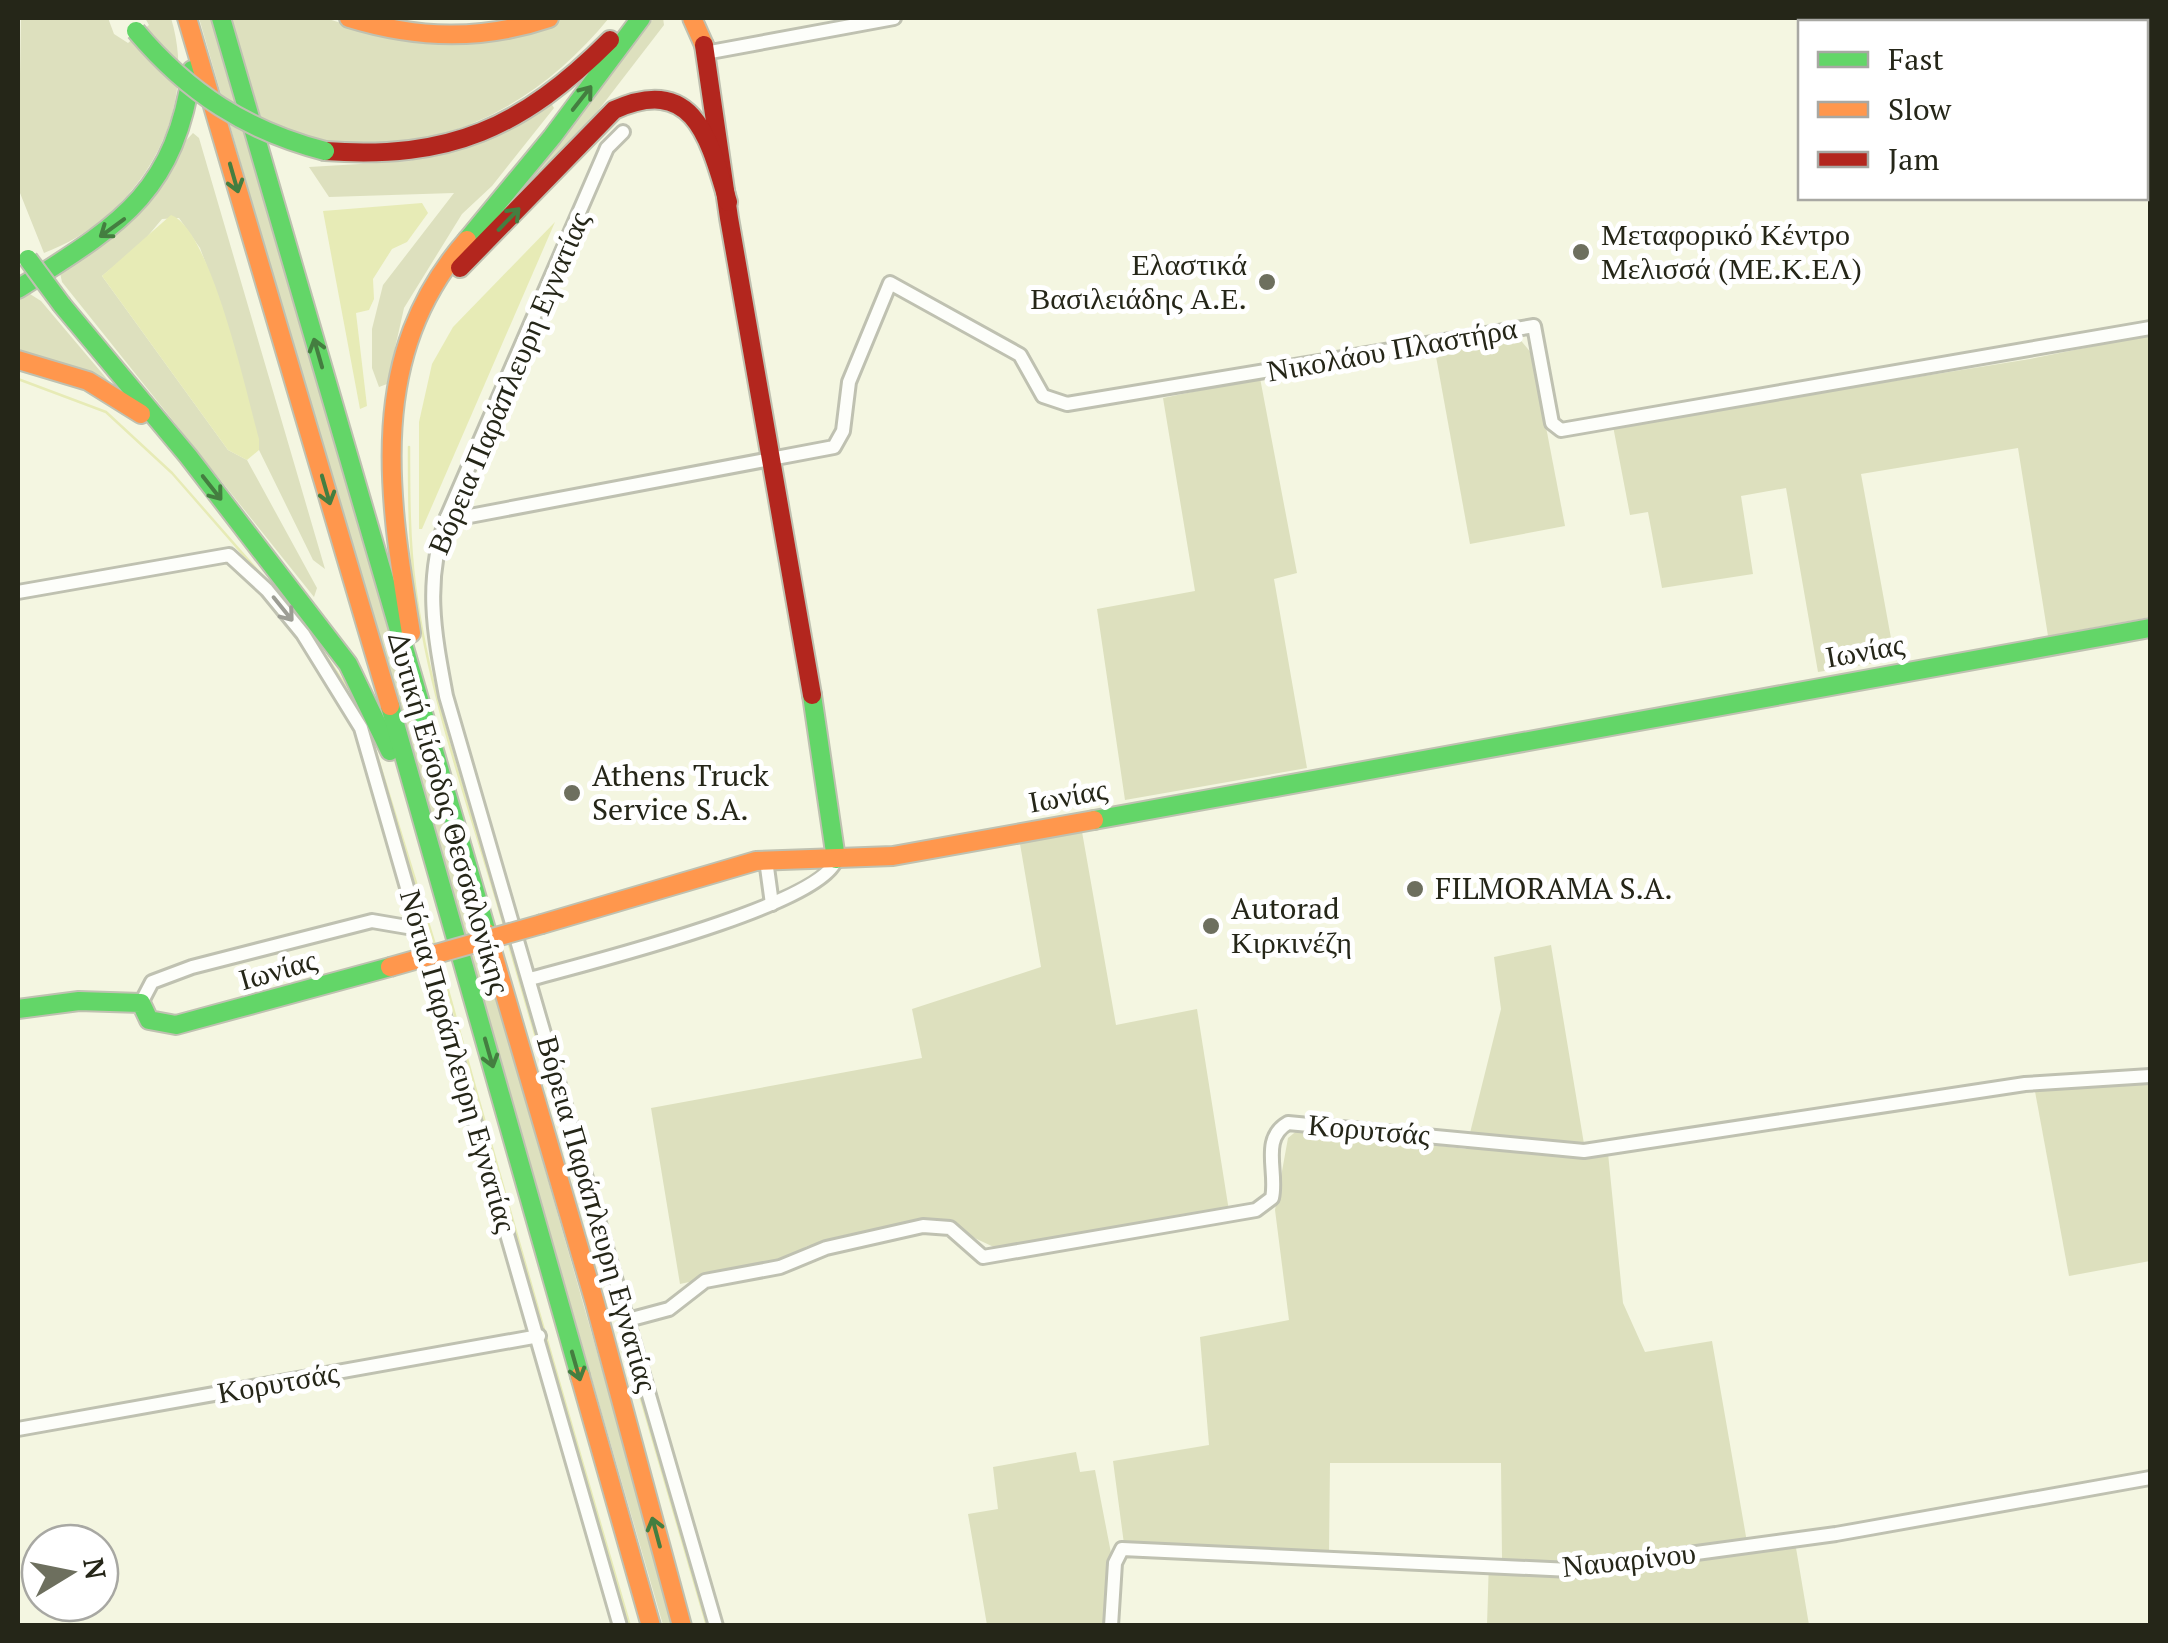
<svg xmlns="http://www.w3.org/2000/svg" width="2168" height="1643" viewBox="0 0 2168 1643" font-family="'PT Serif',serif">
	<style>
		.green { fill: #dde0be }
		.water { fill: #e7ebb6 }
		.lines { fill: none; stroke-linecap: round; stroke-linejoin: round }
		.stream { stroke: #e7ebb6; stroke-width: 2.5 }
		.street-casing { stroke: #bfc1b1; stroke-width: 18 }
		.fast-casing { stroke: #bfc1b1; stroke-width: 22 }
		.slow-casing { stroke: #bfc1b1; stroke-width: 22 }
		.jam-casing { stroke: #bfc1b1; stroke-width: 22 }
		.street { stroke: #fdfefa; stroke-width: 12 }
		.fast { stroke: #63d668; stroke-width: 18 }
		.slow { stroke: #ff974d; stroke-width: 18 }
		.jam { stroke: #b3261e; stroke-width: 18 }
		.fast-bridge-casing { stroke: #bfc1b1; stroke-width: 22; stroke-linecap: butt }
		.slow-bridge-casing { stroke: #bfc1b1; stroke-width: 22; stroke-linecap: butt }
		.fast-bridge { stroke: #63d668; stroke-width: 18 }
		.slow-bridge { stroke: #ff974d; stroke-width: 18 }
		.oneway { stroke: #447e40 }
		.oneway2 { stroke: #9c9d94 }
		.poi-dot { fill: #6d6f5e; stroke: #fff; stroke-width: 4 }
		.labels { text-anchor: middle; stroke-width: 10; stroke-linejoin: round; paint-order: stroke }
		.poi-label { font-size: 30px; fill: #252618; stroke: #fff; text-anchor: start }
		.street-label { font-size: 30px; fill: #252618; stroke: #fff }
	</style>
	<rect width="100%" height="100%" fill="#f4f6e1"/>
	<g class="green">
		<path d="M 21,18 L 108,18 L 114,34 L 128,43 L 149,25 L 145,18 L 171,18 C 201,116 136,219 44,253 L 18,188 Z"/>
		<polygon points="199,18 216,18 675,1625 663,1625"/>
		<path d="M 230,18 L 325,18 L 390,38 L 560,18 L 609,18 C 539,104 443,156 329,142 C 307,140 284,129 263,123 Z"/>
		<polygon points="654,18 663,18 664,25 587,125 522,190"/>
		<polygon points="551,103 554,108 492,186 462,214 404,308 387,384 379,387 372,368 372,329 383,285 454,193 329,197 309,167 410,161"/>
		<polygon points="193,133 199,138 325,569 313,560 259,450 209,272 200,248 179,218 162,219 141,244 102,276 228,450 247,460 317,588 314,597 62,282 60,273"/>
		<polygon points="30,294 41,301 112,385 18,354 18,296"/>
		<polygon points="2150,335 2150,617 2048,636 2018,448 1861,474 1895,660 1818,672 1786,488 1741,496 1753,574 1662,588 1648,512 1630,515 1613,426 2030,359"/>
		<polygon points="1518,337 1532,354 1565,526 1470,544 1435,351"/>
		<polygon points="1260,378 1297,573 1274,579 1307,768 1125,800 1097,609 1195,591 1163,398"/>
		<polygon points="1081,826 1116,1025 1197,1009 1229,1211 998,1249 934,1219 807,1246 777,1263 680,1284 651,1108 922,1058 912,1009 1041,967 1019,838"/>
		<polygon points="1551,945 1586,1156 1608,1153 1623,1303 1645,1352 1712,1341 1748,1548 1795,1542 1809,1625 1487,1625 1489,1560 1502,1558 1501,1463 1330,1463 1329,1552 1124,1544 1113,1461 1209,1445 1200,1337 1289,1320 1275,1210 1288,1138 1299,1129 1466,1149 1501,1009 1494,957"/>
		<polygon points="2150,1080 2150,1261 2069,1276 2034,1086"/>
		<polygon points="1076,1452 1080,1472 1095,1470 1111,1553 1108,1625 987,1625 968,1514 998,1509 993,1467"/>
	</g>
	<g class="water">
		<polygon points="422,203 428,213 407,242 392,249 373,279 374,299 369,310 356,313 367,406 360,409 323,211"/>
		<path d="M 171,215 C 211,229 247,396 259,439 L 259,450 L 247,460 L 228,450 L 102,276 Z"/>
		<polygon points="555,222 422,529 419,529 419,422 432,364 453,327"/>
	</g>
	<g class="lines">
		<g class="stream">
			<polyline points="18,379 106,412 172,473 270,585"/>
			<path d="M 409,447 C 409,494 409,540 415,586 C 430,702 473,817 505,929"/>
			<polyline points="279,595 293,611"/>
			<polyline points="313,637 348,689"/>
			<polyline points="371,736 436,948"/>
			<polyline points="508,941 707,1626"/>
			<path d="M 440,961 C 501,1183 565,1404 630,1626"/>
		</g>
		<defs>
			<g id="street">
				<polyline points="705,53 894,18"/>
				<path d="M 623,132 L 607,148 L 447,517 C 424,580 434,632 446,696 L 716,1626"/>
				<polyline points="447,517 459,518 834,447 843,431 849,382 890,283 1020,355 1043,396 1067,404 1534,326 1552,423 1561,430 2150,328"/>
				<polyline points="18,592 229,555 267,590 303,634 361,728 620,1626"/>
				<polyline points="766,860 772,904"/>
				<path d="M 530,979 C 580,965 825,905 836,859"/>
				<polyline points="141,1003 152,982 192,967 372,921 419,929"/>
				<path d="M 628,1320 L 669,1309 L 705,1281 L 780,1267 L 826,1248 L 923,1226 L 950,1228 L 983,1257 L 1256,1210 L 1272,1198 C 1278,1172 1260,1139 1288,1123 L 1584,1151 L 2025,1084 L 2150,1076"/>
				<polyline points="18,1429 539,1336"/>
				<polyline points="1111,1626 1115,1563 1122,1549 1571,1570 1836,1534 2150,1478"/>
			</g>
			<g id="fast">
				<polyline points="221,18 487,933"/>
				<polyline points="467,240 552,137 641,18"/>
				<path d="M 18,289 C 117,226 175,195 192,70"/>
				<polyline points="62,305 188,456 348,664 390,751"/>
				<polyline points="812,695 836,859"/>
				<polyline points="390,706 580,1376"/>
				<polyline points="1094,820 2150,628"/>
				<polyline points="18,1009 79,1001 141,1003 149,1020 176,1025 390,967"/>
			</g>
			<g id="slow">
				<polyline points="187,18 390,706"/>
				<path d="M 349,18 C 417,39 482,41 549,18"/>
				<polyline points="692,18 704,45"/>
				<polyline points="18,360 88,381 141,414"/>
				<path d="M 411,633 C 388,493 366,355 467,240"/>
				<polyline points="542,924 756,861 893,856 1094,820"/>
				<polyline points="487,933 595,1303 682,1626"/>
				<polyline points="580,1376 651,1626"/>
			</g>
			<g id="jam">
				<polyline points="704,45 729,218 812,695"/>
				<path d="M 325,151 C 450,160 522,128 610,40"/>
				<path d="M 460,268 L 614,110 C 694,74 709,138 728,202"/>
			</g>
		</defs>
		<use href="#street" class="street-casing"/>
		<use href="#fast" class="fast-casing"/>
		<use href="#slow" class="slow-casing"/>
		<use href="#jam" class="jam-casing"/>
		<use href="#street" class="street"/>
		<use href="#fast" class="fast"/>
		<use href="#slow" class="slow"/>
		<use href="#jam" class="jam"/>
		<defs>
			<g id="fast-bridge">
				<path d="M 136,31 C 188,93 247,131 325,151"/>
				<polyline points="28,259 62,305"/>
			</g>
			<polyline id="slow-bridge" points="390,967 542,924"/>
		</defs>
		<use href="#fast-bridge" class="fast-bridge-casing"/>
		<use href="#slow-bridge" class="slow-bridge-casing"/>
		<use href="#fast-bridge" class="fast-bridge"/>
		<use href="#slow-bridge" class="slow-bridge"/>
	</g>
	<defs><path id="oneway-shaft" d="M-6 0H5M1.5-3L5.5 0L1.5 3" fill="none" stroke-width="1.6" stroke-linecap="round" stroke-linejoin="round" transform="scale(2.5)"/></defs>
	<g class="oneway">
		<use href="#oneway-shaft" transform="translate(582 98) rotate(-52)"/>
		<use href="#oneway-shaft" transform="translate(234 178) rotate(74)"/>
		<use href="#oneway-shaft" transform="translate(509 219) rotate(-46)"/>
		<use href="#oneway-shaft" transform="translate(112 228) rotate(144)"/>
		<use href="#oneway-shaft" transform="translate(318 353) rotate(-106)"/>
		<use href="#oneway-shaft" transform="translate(212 488) rotate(52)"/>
		<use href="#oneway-shaft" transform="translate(326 490) rotate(74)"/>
		<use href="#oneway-shaft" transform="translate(489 1053) rotate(74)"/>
		<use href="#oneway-shaft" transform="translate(576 1366) rotate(74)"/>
		<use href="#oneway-shaft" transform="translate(656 1532) rotate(-105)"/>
	</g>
	<use class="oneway2" href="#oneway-shaft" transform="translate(283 609) rotate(51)"/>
	<g class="poi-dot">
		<circle cx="1581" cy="252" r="10"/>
		<circle cx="1267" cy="282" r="10"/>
		<circle cx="572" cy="793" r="10"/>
		<circle cx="1415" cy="889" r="10"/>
		<circle cx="1211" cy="926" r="10"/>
	</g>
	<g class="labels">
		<g class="poi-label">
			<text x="1601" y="245">Μεταφορικό Κέντρο<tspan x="1601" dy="34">Μελισσά (ΜΕ.Κ.ΕΛ)</tspan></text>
			<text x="1247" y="275" text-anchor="end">Ελαστικά<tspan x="1247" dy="34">Βασιλειάδης Α.Ε.</tspan></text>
			<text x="592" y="786">Athens Truck<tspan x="592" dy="34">Service S.A.</tspan></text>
			<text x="1435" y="899">FILMORAMA S.A.</text>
			<text x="1231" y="919">Autorad<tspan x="1231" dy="34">Κιρκινέζη</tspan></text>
		</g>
		<g class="street-label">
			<text transform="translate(1392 350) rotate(-10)" y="10">Νικολάου Πλαστήρα</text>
			<text transform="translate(509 383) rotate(-67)" y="10">Βόρεια Παράπλευρη Εγνατίας</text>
			<text transform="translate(1865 651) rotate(-10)" y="10">Ιωνίας</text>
			<text transform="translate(1068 796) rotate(-10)" y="10">Ιωνίας</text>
			<text transform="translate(449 813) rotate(74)" y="10">Δυτική Είσοδος Θεσσαλονίκης</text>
			<text transform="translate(278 970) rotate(-16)" y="10">Ιωνίας</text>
			<text transform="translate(458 1061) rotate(74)" y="10">Νότια Παράπλευρη Εγνατίας</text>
			<text transform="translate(1369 1130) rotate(5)" y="10">Κορυτσάς</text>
			<text transform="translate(597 1214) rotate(74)" y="10">Βόρεια Παράπλευρη Εγνατίας</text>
			<text transform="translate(278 1383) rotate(-10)" y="10">Κορυτσάς</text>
			<text transform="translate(1629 1560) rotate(-6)" y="10">Ναυαρίνου</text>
		</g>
	</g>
	<rect width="2168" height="1643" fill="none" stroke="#252618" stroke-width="40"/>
	<rect x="1798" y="20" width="350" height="180" fill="#ffffff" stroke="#a8a8a3" stroke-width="2.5"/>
	<rect x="1818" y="52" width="50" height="15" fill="#63d668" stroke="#a8a8a3" stroke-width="2.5"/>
	<text x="1888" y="70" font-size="30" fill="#252618">Fast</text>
	<rect x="1818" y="102" width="50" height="15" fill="#ff974d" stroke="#a8a8a3" stroke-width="2.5"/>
	<text x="1888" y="120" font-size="30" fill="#252618">Slow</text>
	<rect x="1818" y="152" width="50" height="15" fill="#b3261e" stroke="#a8a8a3" stroke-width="2.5"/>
	<text x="1888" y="170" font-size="30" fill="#252618">Jam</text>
	<g transform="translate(70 1573) rotate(80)"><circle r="48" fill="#ffffff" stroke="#a8a8a3" stroke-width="2.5"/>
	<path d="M0-8L18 38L0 25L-18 38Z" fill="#6d6f5e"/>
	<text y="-15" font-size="28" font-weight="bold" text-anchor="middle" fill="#252618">N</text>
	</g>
</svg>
